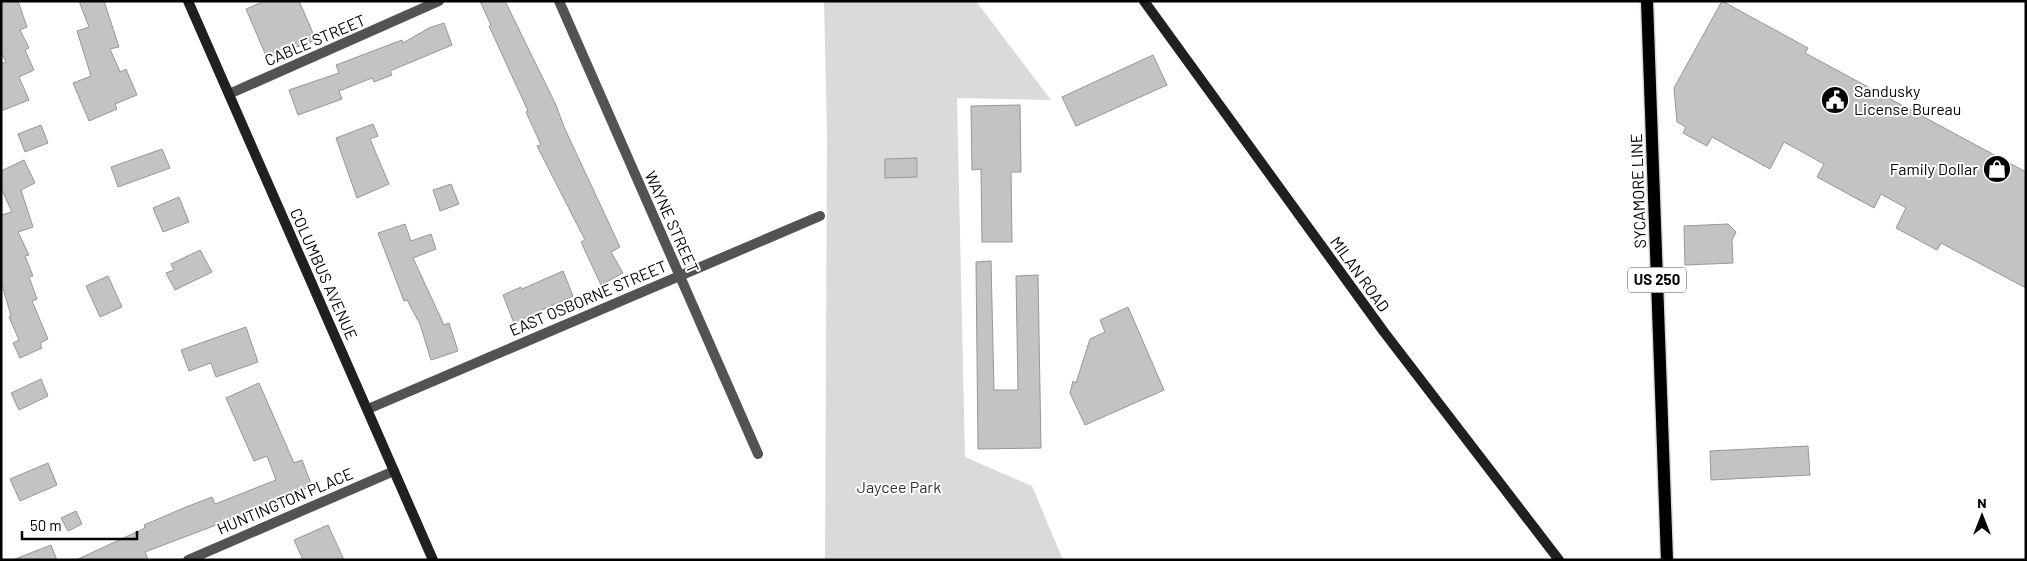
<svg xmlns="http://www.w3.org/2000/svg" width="2027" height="561" viewBox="0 0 2027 561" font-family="Barlow,sans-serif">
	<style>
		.green { fill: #dadada }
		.building { fill: #c3c3c3; stroke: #979797 }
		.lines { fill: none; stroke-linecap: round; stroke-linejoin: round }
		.primary-casing { stroke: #dbdbdb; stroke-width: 15 }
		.street { stroke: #535353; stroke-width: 10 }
		.secondary { stroke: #202020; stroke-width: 10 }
		.primary { stroke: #000; stroke-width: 12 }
		.labels { text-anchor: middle; stroke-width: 4; stroke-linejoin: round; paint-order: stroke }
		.shield { fill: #fff; stroke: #4c4c4c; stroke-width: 1 }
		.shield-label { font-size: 15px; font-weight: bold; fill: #000 }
		.street-label { font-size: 16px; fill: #000; stroke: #fff }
		.poi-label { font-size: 16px; fill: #000; stroke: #fff; text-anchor: start }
		.park-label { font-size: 16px; fill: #313131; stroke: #fff }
	</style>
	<rect width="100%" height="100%" fill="#fff"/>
	<polygon class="green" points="824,1 976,1 1051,100 957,98 965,457 1032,486 1063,560 825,560 827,136"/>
	<g class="building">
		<polygon points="1,1 18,1 27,27 20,30 29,48 25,50 34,70 19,77 29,100 1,111 1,64 6,62 1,52"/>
		<polygon points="79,1 104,1 119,47 110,49 120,72 126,69 137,95 115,104 117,109 89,121 73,83 91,76 77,31 89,27"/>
		<polygon points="265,1 299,1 316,40 267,58 246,9"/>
		<polygon points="480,1 505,1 556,105 564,127 620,247 611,252 623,273 601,285 581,242 585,240 537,146 541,145 526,112 528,111 489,26 491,25"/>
		<polygon points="1722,1 1808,48 1805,53 2026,172 2026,288 1941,243 1937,250 1896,228 1906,208 1881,194 1874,208 1817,177 1824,164 1784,142 1770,169 1712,137 1707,146 1683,133 1686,127 1677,122 1674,88"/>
		<polygon points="444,23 452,45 390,71 392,75 374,82 372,78 339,91 342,99 298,115 289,90 339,73 336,65 402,40 403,43 429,28"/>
		<polygon points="1153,55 1167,85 1076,126 1062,97"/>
		<polygon points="1020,105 1021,172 1011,172 1012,242 982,242 981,169 972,170 971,106"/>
		<polygon points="373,124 378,136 370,139 389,184 357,198 336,138"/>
		<polygon points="41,125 48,143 25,152 18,134"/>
		<polygon points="162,149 170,168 118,187 111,167"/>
		<polygon points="917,158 917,177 885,178 885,159"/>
		<polygon points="24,160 35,183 21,190 33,227 18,232 29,255 25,256 33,276 29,277 37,299 32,301 48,339 40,343 42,348 20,358 13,343 19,340 9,317 11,316 1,281 1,215 12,212 1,188 1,171"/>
		<polygon points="451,184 459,204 440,211 433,190"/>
		<polygon points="179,197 189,222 163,232 153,208"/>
		<polygon points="405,224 411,241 431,234 436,249 413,258 444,325 449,323 458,351 431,360 420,324 407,300 404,301 378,233"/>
		<polygon points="1728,224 1736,232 1732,240 1733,263 1685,265 1684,226"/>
		<polygon points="200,250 212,272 175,290 166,273 174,270 171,264"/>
		<polygon points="991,261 994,390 1018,390 1016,276 1038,275 1041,448 978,449 976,262"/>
		<polygon points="563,271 573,296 514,323 503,295 521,287 522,289"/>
		<polygon points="108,276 122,307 100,317 86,286"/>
		<polygon points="1128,307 1164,390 1085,425 1070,393 1073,381 1076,383 1090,339 1105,332 1100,320"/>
		<polygon points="246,327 258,362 216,377 211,363 189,371 181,350"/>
		<polygon points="41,379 48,396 19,410 11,393"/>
		<polygon points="259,383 294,463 302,460 312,486 249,511 250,514 234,522 232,519 145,552 148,560 76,560 145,528 144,525 186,507 212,497 215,504 276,480 267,456 254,461 226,398"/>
		<polygon points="1808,446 1810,475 1711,480 1710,451"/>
		<polygon points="48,463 57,485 20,501 10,479"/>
		<polygon points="76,511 82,524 68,531 61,518"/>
		<polygon points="328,525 344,560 303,560 294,540"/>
		<polygon points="51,545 57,560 15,560 15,559"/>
	</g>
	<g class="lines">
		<defs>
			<polyline id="primary" points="1647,1 1667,560"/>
		</defs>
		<use href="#primary" class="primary-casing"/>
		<g class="street">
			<polyline points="559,1 758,454"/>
			<polyline points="229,94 439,1"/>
			<polyline points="368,409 820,216"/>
			<polyline points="188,560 394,471"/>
		</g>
		<g class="secondary">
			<polyline points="188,1 433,560"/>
			<polyline points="1144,1 1384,332 1559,560"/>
		</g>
		<use href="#primary" class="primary"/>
	</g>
	<defs>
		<symbol id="civic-disc" viewBox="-11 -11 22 22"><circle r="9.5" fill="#000" stroke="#fff"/><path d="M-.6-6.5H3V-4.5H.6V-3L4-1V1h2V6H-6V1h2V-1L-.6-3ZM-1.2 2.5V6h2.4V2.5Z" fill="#fff"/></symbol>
		<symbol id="shop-disc" viewBox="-11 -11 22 22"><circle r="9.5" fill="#000" stroke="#fff"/><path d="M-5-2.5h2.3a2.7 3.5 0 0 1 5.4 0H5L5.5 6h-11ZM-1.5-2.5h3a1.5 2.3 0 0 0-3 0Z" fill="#fff"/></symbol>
	</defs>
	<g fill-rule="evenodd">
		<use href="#civic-disc" x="1819" y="84" width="32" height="32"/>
		<use href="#shop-disc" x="1981" y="153" width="32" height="32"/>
	</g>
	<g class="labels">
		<rect class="shield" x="1628" y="267.5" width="58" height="25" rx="4"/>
		<g class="shield-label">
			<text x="1657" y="285">US 250</text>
		</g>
		<g class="street-label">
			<text transform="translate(315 40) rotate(-23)" y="6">CABLE STREET</text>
			<text transform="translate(1638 191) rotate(-92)" y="6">SYCAMORE LINE</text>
			<text transform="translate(672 222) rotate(66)" y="6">WAYNE STREET</text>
			<text transform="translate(324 274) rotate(66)" y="6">COLUMBUS AVENUE</text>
			<text transform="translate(1360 274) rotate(54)" y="6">MILAN ROAD</text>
			<text transform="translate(588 298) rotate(-23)" y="6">EAST OSBORNE STREET</text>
			<text transform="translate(285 501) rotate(-23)" y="6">HUNTINGTON PLACE</text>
		</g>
		<g class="poi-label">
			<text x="1854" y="97">Sandusky<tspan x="1854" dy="18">License Bureau</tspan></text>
			<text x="1978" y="175" text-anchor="end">Family Dollar</text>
		</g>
		<g class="park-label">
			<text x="899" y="493">Jaycee Park</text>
		</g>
	</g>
	<rect width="2027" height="561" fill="none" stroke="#000000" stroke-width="5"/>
	<g transform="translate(1982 516)" stroke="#ffffff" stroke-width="4" paint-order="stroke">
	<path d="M0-4L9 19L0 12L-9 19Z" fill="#000000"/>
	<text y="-8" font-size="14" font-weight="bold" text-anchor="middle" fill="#000000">N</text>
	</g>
	<path d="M22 531v8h115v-8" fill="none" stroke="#000000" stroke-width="2.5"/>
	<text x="30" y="531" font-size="15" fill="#000000" stroke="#ffffff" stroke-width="4" paint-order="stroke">50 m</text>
</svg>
